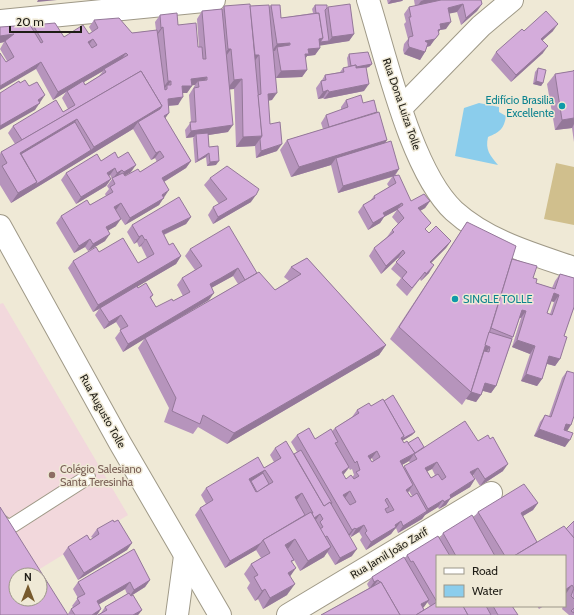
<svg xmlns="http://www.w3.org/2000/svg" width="574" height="615" viewBox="0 0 574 615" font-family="Cabin,sans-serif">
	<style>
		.education { fill: #f2d8dc; fill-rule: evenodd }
		.pitch { fill: #d0bf8d }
		.water { fill: #8bcdec }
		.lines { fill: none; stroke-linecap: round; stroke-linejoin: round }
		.service-casing { stroke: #9f9987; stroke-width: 16 }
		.minor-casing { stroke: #9f9987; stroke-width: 24 }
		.tertiary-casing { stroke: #9f9987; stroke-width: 24 }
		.service { stroke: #fff; stroke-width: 14 }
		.minor { stroke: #fff; stroke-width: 22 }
		.tertiary { stroke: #fff; stroke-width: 22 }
		.wall { fill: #b694bc; fill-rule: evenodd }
		.shaded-wall { fill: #947899 }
		.building { fill: #d4acdb; stroke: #947899; fill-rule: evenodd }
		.culture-dot { fill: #0f9aa8; stroke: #efe9d6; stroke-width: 1.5 }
		.education-dot { fill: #8d6e63; stroke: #efe9d6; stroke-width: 1.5 }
		.labels { text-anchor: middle; stroke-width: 3; stroke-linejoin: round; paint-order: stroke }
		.culture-label { font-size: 11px; fill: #0d838f; stroke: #efe9d6; text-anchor: end }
		.street-label { font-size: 11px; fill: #1f1d16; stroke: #efe9d6 }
		.education-label { font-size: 11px; fill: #785e54; stroke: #efe9d6; text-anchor: start }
	</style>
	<rect width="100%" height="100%" fill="#efe9d6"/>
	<path class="education" d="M 3,303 L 128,515 L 38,570 L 65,615 L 0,615 L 0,304 ZM 16,575 L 40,575 L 40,599 L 16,599 Z"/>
	<polygon class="pitch" points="556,163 574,167 574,225 544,219"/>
	<path class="water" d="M 479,103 L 499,107 L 499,112 L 506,116 C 504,129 500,132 488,137 C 485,150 490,155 498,165 L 455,156 L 464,108 Z"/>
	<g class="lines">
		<defs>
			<polyline id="service" points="0,521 8,527 13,525 88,477"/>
			<g id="minor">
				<path d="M 368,0 C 386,57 411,171 454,211 C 487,241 533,254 574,268"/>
				<polyline points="0,21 214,0"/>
				<polyline points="401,108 481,26 512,0"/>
				<polyline points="288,615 491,493"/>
			</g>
			<g id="tertiary">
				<polyline points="0,226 120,443 220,615"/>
				<polyline points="177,615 185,556"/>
			</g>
		</defs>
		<use href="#service" class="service-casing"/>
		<use href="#minor" class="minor-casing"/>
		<use href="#tertiary" class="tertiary-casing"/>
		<use href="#service" class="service"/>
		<use href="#minor" class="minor"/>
		<use href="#tertiary" class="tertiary"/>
	</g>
	<g class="wall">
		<polygon points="387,0 403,0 402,1 388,4"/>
		<polygon points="414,0 481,0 482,4 477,11 461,25 457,12 449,13 446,29 440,30 430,46 427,47 425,52 420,60 404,54 403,50 404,44 408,39 404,24 406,22 404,14 409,7 415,6"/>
		<path d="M 271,5 L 281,18 L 313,13 L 312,9 L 315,5 L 327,8 L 328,7 L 354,34 L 349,41 L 320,45 L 320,48 L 315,55 L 307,56 L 305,59 L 307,70 L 302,77 L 276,78 L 272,100 L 268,101 L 270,124 L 277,151 L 256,158 L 255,146 L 236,147 L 234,89 L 229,89 L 228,132 L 208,135 L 209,147 L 216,165 L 207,166 L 206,157 L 195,163 L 193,138 L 194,137 L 186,138 L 185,130 L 191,122 L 189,95 L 195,85 L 192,85 L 187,93 L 183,93 L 178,105 L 168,106 L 165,118 L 191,161 L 186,168 L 164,182 L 164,197 L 159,205 L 125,225 L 115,210 L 116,226 L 108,230 L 105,241 L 88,251 L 85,247 L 74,253 L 56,223 L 61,216 L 90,205 L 106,196 L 105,194 L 109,189 L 107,186 L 112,179 L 110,175 L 109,176 L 111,179 L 106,186 L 76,204 L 61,180 L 66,173 L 101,161 L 118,158 L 131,172 L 124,176 L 125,176 L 140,172 L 157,162 L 155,158 L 151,160 L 133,129 L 11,203 L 0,185 L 0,154 L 1,152 L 15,144 L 8,133 L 13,126 L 63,112 L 68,109 L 62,98 L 66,92 L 53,100 L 36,69 L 6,62 L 7,61 L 0,49 L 4,42 L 0,43 L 0,27 L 31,28 L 33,25 L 64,37 L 89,34 L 92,32 L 89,27 L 94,20 L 132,33 L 156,30 L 155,22 L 160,15 L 178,25 L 198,47 L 199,47 L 197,19 L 202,11 L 222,9 L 224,6 L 269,7 ZM 103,71 L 99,76 L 85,85 L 84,82 Z"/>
		<polygon points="524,31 553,31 543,40 543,53 511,82 491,60 496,52"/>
		<polygon points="349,54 372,64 369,67 366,68 364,91 324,99 323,98 318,99 316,88 321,81 322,80 325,75 340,72 343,68 348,67 347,58"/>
		<polygon points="538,68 543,83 541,86 533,84 535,72"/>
		<polygon points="574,70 574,142 572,128 555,130 547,84 555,74 573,71"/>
		<polygon points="346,100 363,103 377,112 387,140 385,143 399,169 395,176 411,201 430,201 425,208 420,211 426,230 429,233 451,241 446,248 431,263 429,273 421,281 420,279 407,296 396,285 401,278 391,269 399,259 398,258 381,274 369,256 374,248 387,237 392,230 398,224 392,217 397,210 384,217 380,223 368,230 358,212 363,205 370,201 374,196 389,187 387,184 392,177 338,193 331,165 291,177 280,150 287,140 323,129 321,123 326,115 341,110 341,107"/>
		<polygon points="210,178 251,202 213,224 208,215 213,207 219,204 204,185"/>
		<path d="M 191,217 L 186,224 L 164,235 L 169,245 L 181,256 L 176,264 L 138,286 L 138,288 L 153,295 L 151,298 L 156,307 L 173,301 L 183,296 L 177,285 L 182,278 L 195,270 L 185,256 L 190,249 L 257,273 L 275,290 L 289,281 L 284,277 L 291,267 L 307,258 L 386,345 L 379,355 L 227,444 L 198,427 L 193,434 L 164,422 L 169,408 L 138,348 L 145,338 L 123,352 L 115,338 L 121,330 L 116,322 L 104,329 L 95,315 L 99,309 L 93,312 L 68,268 L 73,261 L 99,252 L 138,263 L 147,258 L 141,246 L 139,247 L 137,242 L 134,244 L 127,232 L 132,225 ZM 233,276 L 238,284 L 152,334 L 209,300 L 211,288 Z"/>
		<path d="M 467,222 L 512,259 L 533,278 L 536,283 L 552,288 L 555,281 L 560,274 L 574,278 L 574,309 L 573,310 L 564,336 L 560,359 L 555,366 L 547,364 L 542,379 L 537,386 L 521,381 L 530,354 L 512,347 L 521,318 L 520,317 L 496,386 L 491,393 L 483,391 L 481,395 L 476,402 L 466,399 L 462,405 L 390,339 ZM 551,301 L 554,302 L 550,314 L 547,313 Z"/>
		<polygon points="567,371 567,431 565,447 534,436 540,422 545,415 549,416 562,378"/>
		<path d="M 384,401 L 415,432 L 412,435 L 402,441 L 404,443 L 408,443 L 424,447 L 478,441 L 503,471 L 480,486 L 473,475 L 472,475 L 475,479 L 470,487 L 450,499 L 446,505 L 439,509 L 438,507 L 425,515 L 422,519 L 398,533 L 396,528 L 394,530 L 391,534 L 366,550 L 360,540 L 362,537 L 359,532 L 351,537 L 350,535 L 349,536 L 352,556 L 335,565 L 327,552 L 324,557 L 300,571 L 288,549 L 294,560 L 292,562 L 287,595 L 263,609 L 258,599 L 255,601 L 247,588 L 250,583 L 244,574 L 251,564 L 261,558 L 256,550 L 225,568 L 195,515 L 200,508 L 206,504 L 201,495 L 206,488 L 264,468 L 274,462 L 270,455 L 275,448 L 294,454 L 297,452 L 291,442 L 297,435 L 315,439 L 332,431 L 335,428 L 352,417 L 357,410 L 371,406 ZM 372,458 L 373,461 L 372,462 L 370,459 ZM 409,461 L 410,463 L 404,468 L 402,465 ZM 349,468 L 350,470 L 352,469 L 354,475 L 352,477 L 346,479 L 343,475 ZM 432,469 L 435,475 L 431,478 L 427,471 ZM 409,491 L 412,496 L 411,497 L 408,493 Z"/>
		<path d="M 538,503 L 533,510 L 523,516 L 537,542 L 566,529 L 574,521 L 574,615 L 569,615 L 562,609 L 563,606 L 565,606 L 565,556 L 495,556 L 489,545 L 495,556 L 437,556 L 437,606 L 515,606 L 513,608 L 518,615 L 321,615 L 369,588 L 367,584 L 372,577 L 405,558 L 407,555 L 440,538 L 443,533 L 473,518 L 478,512 ZM 427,602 L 430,606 L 424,610 L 423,608 Z"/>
		<polygon points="114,522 132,543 127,550 78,580 63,554 68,547 90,540 93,538 91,537 97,529"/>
		<polygon points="150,580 145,587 131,596 142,610 138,615 98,615 101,613 105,607 127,594 125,589 98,605 101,609 97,615 0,615 68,614 71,609 73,607 72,606 78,598 73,589 78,582"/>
		<polygon points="537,606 544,606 539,609"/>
	</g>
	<g class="shaded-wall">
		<polygon points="38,0 57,0 37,2"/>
		<polygon points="391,0 403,0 402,1 388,4"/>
		<polygon points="424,0 451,0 416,8 421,1"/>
		<polygon points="463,4 457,12 443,15 448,8"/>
		<polygon points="482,4 477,11 461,25 466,18"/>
		<polygon points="451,22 446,29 440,30 436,36 440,24"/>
		<polygon points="558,24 553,31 536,46 541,39"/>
		<polygon points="163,27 158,34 156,35 161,28"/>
		<polygon points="14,34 4,42 0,43 0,36"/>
		<polygon points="354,34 349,41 318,46 320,42 329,41 332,37"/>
		<polygon points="439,34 430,46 420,48 425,41"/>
		<polygon points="323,38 318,46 319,39"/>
		<polygon points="93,39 88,46 88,42"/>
		<polygon points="290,43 285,50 277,47 275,51 272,51 277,44"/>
		<polygon points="548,46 543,53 511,82 516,75"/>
		<polygon points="409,47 425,52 420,60 404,54"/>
		<polygon points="320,48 315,55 307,56 304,61 300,62 308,49"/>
		<polygon points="228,49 231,49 224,59 221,60"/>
		<polygon points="126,53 121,60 104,69 103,71 67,92 67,91 66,92 53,100 58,92"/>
		<polygon points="252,55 259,55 254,62"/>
		<polygon points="41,62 36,69 0,90 0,86"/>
		<polygon points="372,64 369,67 349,71 351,68"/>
		<polygon points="307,70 302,77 276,78 281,71"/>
		<polygon points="207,77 202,85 198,81 195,85 186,86 191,79"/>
		<polygon points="242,79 234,89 226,90 234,80"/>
		<polygon points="168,81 171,81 167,87 167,85 165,88 163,88"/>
		<polygon points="536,81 543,83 541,86 533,84"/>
		<polygon points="369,84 364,91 324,99 329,92"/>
		<polygon points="182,86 192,86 187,93 177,93"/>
		<polygon points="328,90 323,98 318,99 323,92"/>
		<polygon points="277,93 272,100 263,101 268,94"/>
		<polygon points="45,95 35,110 0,130 0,126"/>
		<polygon points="183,97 178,105 163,106 168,99"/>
		<polygon points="162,106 155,116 138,122 133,129 11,203 18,193 91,150 94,147"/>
		<polygon points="169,113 164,120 164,116"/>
		<polygon points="574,118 574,124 572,128 555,130 562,120"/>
		<polygon points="77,119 70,130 20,159 20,153"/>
		<polygon points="233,125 228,132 196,137 196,134 194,137 186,138 191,131"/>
		<polygon points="262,136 255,146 236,147 243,137"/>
		<polygon points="387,140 380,150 336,158 331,165 291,177 299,167"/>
		<polygon points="282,144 277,151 256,158 261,151"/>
		<polygon points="160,151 155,158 151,160 156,153"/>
		<polygon points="209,153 206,157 195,163 198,160"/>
		<polygon points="191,161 186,168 157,186 162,178"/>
		<polygon points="219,161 216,165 207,166 210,162"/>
		<polygon points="136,165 131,172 119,179 124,172"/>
		<polygon points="115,168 110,175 102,180 107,173"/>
		<polygon points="399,169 394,176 338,193 343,186"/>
		<polygon points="122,170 117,177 112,180 117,173"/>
		<polygon points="111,179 106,186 76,204 81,197"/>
		<polygon points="169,190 159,205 125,225 130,218 162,195"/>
		<polygon points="256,195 251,202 213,224 218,217"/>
		<polygon points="430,201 425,208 413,215 418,208"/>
		<polygon points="121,203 116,210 108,214 114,207"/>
		<polygon points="402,203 397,210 384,217 380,223 368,230 373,223 383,213"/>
		<polygon points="191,217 186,224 156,238 162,231"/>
		<polygon points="121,219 116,226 101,235 106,227"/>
		<polygon points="110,234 105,241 88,251 93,244"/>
		<polygon points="142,235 137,242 134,244 139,237"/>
		<polygon points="90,239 85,247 74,253 79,246"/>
		<polygon points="146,239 141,246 139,247 145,240"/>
		<polygon points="451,241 446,248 425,269 430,262"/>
		<polygon points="403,250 398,258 381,274 386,266"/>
		<polygon points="181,256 176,264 101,308 100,308 99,309 93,312 98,305"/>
		<polygon points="434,265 429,273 421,281 426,274"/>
		<polygon points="238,268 233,276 204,292 210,284"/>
		<polygon points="214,293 209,300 123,352 128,344"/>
		<polygon points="554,293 559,295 554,302 548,300"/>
		<polygon points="522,310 526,311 521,318 517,317"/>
		<polygon points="121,315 116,322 104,329 109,322"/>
		<polygon points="517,340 535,346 530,354 512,347"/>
		<polygon points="386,345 379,355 227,444 234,433"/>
		<polygon points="483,345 490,347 485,354 481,353"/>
		<polygon points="549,356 560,359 555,366 544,363"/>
		<polygon points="526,374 542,379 537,386 521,381"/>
		<polygon points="485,383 496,386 491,393 480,390"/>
		<polygon points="470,391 481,395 476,402 466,399 471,392"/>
		<polygon points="566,424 571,425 566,433 561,431"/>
		<polygon points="539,429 570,440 565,447 534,436"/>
		<polygon points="415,432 412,435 399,443 402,439"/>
		<polygon points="377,451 372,458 363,464 368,456"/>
		<polygon points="414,454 409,461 395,469 400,461"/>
		<polygon points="437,462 432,469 420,475 425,468"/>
		<polygon points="508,464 503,471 480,486 485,479"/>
		<polygon points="349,467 344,474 337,479 342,472"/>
		<polygon points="478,468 473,475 465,480 470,472"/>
		<polygon points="265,470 260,477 251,481 248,484 249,479"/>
		<polygon points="475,479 470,487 450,499 446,505 439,509 450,495"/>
		<polygon points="413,485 408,492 401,497 406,490"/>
		<polygon points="350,491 345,498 343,495"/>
		<polygon points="302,493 296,501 295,497"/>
		<polygon points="443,500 438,507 425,515 422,519 398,533 403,526 425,513 428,509"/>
		<polygon points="538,503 533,510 516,520 521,513"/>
		<polygon points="320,514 315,521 311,520"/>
		<polygon points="401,521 396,528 394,530 391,534 366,550 371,542"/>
		<polygon points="364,525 359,532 351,537 356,529"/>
		<polygon points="355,528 350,535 347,537 352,530"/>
		<polygon points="295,539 288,549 285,545"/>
		<polygon points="132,543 127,550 78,580 84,573"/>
		<polygon points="261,543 256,550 225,568 230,561"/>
		<polygon points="331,547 324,557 300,571 308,561"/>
		<polygon points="357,549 352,556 335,565 340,558"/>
		<polygon points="296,568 289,578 288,573"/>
		<polygon points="150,580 145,587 129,597 134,590"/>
		<polygon points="378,580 373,587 369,589 374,582"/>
		<polygon points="130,582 125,589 91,609 97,601"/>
		<polygon points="295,584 287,595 263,609 270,598"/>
		<polygon points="572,585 565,595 565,590"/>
		<polygon points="265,589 258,599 255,601 262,591"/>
		<polygon points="429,600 424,607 416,611 421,604"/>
		<polygon points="101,609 97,615 92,615"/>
		<polygon points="142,610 138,615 133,615"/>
	</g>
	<g class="building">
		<polygon points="441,0 481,0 482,4 466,18 463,4 448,8 451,22 440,24 441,29 438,30 439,34 435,39 425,41 428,43 425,52 409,47 408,43 409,37 413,36 409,17 411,17 409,7"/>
		<polygon points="250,4 262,136 243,137 242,79 234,80 231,49 228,49 224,6"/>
		<polygon points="350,4 354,34 332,37 328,7"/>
		<polygon points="269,5 277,93 268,94 270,124 280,122 282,144 261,151 260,139 262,136 258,95 261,94 259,55 255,55 250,6"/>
		<polygon points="271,5 280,5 281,18 319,13 323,38 319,39 320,48 308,49 309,54 305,54 307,70 281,71 277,47 290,45 290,43 277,44"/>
		<polygon points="315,5 327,5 327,8 325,10 329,41 320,42 323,38 319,13 316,13"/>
		<path d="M 222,9 L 233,125 L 191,131 L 190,122 L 196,122 L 194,88 L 199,87 L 198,81 L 207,80 L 207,77 L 191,79 L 192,86 L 182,86 L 183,97 L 168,99 L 169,113 L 164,116 L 191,161 L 162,178 L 169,190 L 162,195 L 164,198 L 130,218 L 121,203 L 114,207 L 121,219 L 106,227 L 110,234 L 93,244 L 90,239 L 79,246 L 61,216 L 87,200 L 90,205 L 113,192 L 110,187 L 115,184 L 112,178 L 123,173 L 125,176 L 138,169 L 140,172 L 164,157 L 160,151 L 156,153 L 138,122 L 160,109 L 162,106 L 141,71 L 22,140 L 13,126 L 56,100 L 63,112 L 75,105 L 67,91 L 83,81 L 85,85 L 106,72 L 104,69 L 128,55 L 126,53 L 58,92 L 41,62 L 0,86 L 0,53 L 6,62 L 14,57 L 5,41 L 14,34 L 0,36 L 0,27 L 30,25 L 41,43 L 43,42 L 33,25 L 55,23 L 64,37 L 83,25 L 89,34 L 98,28 L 94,20 L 119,18 L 132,33 L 157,30 L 165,90 L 167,89 L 167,85 L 171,85 L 171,81 L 168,81 L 163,27 L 161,28 L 160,15 L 177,13 L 178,25 L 196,23 L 198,47 L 202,47 L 203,59 L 206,59 L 202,11 ZM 93,39 L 97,45 L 92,48 L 88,42 Z"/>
		<polygon points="546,11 558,24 541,39 548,46 516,75 496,52 522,29 524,31"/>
		<polygon points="368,52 372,64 356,67 356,65 351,66 349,54"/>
		<polygon points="356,65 356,68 366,67 369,84 329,92 328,90 323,92 321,81 326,80 325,75 344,72 343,68"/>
		<polygon points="538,68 546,70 543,83 536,81"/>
		<polygon points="574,70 574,118 562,120 555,74 573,71"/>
		<polygon points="141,71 162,106 94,147 77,119 20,153 37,182 18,193 2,166 7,163 1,152"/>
		<polygon points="25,80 29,86 37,82 45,95 38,100 40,103 0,126 0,93 19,81 20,83"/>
		<polygon points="361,95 363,103 374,100 377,112 329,127 326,115 348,107 346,100"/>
		<polygon points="379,112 387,140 299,167 287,140"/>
		<polygon points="75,122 91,150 35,185 37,182 21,154"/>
		<polygon points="208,133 209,147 218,146 219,161 210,162 209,153 198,160 196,134"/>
		<polygon points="391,141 399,169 343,186 336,158"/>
		<polygon points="115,152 118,158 128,152 136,165 124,172 122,170 117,173 115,168 107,173 111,179 81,197 66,173 97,154 101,161"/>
		<polygon points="227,166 259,189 256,195 218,217 213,207 227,199 210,178"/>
		<polygon points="399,175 411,201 424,194 430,201 418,208 431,223 425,229 429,233 436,226 451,241 430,262 434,265 426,274 425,272 412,288 402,278 407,272 396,262 405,253 403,250 386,266 374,248 394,232 392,230 404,218 397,209 403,205 402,203 383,213 385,216 373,223 363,205 375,198 374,196 396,183 393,176"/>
		<polygon points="179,197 191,217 162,231 169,245 173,243 181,256 98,305 73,261 96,247 99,252 123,238 138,263 154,254 146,239 145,240 142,235 139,237 132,225"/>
		<polygon points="467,222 516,246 471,392 399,327"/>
		<polygon points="229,226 257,273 245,280 238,268 221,278 210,284 214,293 128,344 120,330 128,326 121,315 109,322 100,308 137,286 138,288 146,283 153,295 150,297 156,307 172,299 173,301 190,292 182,278 202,266 190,249"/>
		<polygon points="307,258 386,345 234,433 203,415 200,424 172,411 176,398 145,338 259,272 275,290 301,274 291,267"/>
		<path d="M 512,259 L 537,266 L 533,278 L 537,279 L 536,283 L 555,289 L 560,274 L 574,278 L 574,307 L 564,336 L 567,337 L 560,359 L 549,356 L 542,379 L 526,374 L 535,346 L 517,340 L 526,311 L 522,310 L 513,337 L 491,328 ZM 554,293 L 559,295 L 552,315 L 547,313 Z"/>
		<polygon points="489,332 512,339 496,386 485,383 481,395 471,392 484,351 489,352 490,347 485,345"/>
		<polygon points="567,371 574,373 574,416 571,425 566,424 564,430 573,433 570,440 539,429 545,415 551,417"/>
		<polygon points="393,395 415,432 402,439 404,436 384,401"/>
		<path d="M 383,399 L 404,436 L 401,438 L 404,443 L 407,441 L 415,453 L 400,461 L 413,485 L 406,490 L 411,497 L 417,493 L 427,511 L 403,526 L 401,521 L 395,525 L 396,527 L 371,542 L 365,533 L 367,531 L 364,525 L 356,529 L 355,528 L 352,530 L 297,435 L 309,428 L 315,439 L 331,429 L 338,442 L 335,443 L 349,467 L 342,472 L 346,479 L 351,475 L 354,479 L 359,476 L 356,472 L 360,470 L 357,461 L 355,463 L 335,428 L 359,413 L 357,410 L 369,403 L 371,406 ZM 377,451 L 380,457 L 372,462 L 368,456 ZM 350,491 L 356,502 L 350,505 L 343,495 ZM 387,498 L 394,510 L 387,513 L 385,509 L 389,507 L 385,500 Z"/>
		<path d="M 465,421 L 478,441 L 488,435 L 490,439 L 493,437 L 508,464 L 485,479 L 478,468 L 470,472 L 475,479 L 450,495 L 451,498 L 444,502 L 443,500 L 428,509 L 404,466 L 417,459 L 414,454 ZM 437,462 L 446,477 L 442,480 L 438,474 L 431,478 L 425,468 Z"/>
		<polygon points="418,437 424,447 415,453 408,443"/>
		<path d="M 286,441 L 324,506 L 330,502 L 357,549 L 340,558 L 327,536 L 325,537 L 320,529 L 323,527 L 320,522 L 323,519 L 320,514 L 314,518 L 312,513 L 313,513 L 302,493 L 295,497 L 305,515 L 263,540 L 261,543 L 230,561 L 200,508 L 213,500 L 206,488 L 258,457 L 264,468 L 281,458 L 275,448 ZM 265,470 L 273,482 L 256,492 L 249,479 Z"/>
		<polygon points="301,450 332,503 331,504 330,502 324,506 294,454"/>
		<polygon points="263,473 269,484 257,492 251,481"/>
		<polygon points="524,484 538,503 521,513 537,542 514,556 505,556 478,512"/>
		<path d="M 0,507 L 68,615 L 0,615 ZM 16,575 L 40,575 L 40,599 L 16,599 Z"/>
		<polygon points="311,512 331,547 308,561 295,539 285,545 294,560 291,561 296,568 288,573 295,584 270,598 265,589 262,591 254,577 258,575 251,564 270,553 263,540"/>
		<polygon points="472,515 495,556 456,556 443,533"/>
		<polygon points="113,520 114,522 118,520 132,543 84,573 68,547 87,535 90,540 99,534 97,529"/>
		<polygon points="574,521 574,538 566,529"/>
		<polygon points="564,526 574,538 574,599 571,596 574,588 572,585 565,590 565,556 514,556"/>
		<polygon points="438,536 450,556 437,556 437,602 413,561 411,562 407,555"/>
		<polygon points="134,549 150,580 134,590 130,582 97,601 101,609 92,615 75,615 71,609 80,603 77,598 85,594 78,582"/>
		<polygon points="404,557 429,600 421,604 424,610 416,615 400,615 381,582 380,582 378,580 374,582 372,577"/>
		<polygon points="381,582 400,615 321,615"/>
		<polygon points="129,593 131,596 133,595 142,610 133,615 98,615 107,610 105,607"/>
		<polygon points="437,602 437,606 463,606 468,615 416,615"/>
		<polygon points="463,606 486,606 491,615 468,615"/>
		<polygon points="493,606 512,606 518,615 498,615"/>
		<polygon points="574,608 574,613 571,611"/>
	</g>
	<g class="culture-dot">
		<circle cx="562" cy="106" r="4"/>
		<circle cx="455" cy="299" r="4"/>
	</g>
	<circle class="education-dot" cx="52" cy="475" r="4"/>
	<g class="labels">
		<g class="culture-label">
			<text x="554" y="104">Edifício Brasilia<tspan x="554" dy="13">Excellente</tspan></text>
			<text x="463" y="303" text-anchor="start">SINGLE TOLLE</text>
		</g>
		<g class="street-label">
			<text transform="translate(402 104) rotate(71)" y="4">Rua Dona Luiza Tolle</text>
			<text transform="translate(103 411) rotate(61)" y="4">Rua Augusto Tolle</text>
			<text transform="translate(389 553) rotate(-31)" y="4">Rua Jamil João Zarif</text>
		</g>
		<g class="education-label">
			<text x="60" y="473">Colégio Salesiano<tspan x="60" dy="13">Santa Teresinha</tspan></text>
		</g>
	</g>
	<rect x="436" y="555" width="130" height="52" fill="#efe9d6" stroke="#9c9789"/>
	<rect x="444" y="568" width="20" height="6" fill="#ffffff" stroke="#9c9789"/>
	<text x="472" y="575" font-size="12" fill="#1f1d16">Road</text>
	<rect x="444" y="585" width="20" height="12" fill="#8bcdec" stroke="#9c9789"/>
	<text x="472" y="595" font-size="12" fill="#1f1d16">Water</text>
	<g transform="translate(28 587)"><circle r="19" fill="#efe9d6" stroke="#9c9789"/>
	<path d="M0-3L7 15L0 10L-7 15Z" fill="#775a2d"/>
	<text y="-6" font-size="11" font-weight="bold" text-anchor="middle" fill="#1f1d16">N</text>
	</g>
	<path d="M10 26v6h71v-6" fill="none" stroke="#1f1d16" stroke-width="2"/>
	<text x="16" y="26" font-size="12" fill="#1f1d16" stroke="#efe9d6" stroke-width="3" paint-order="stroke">20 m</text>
</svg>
